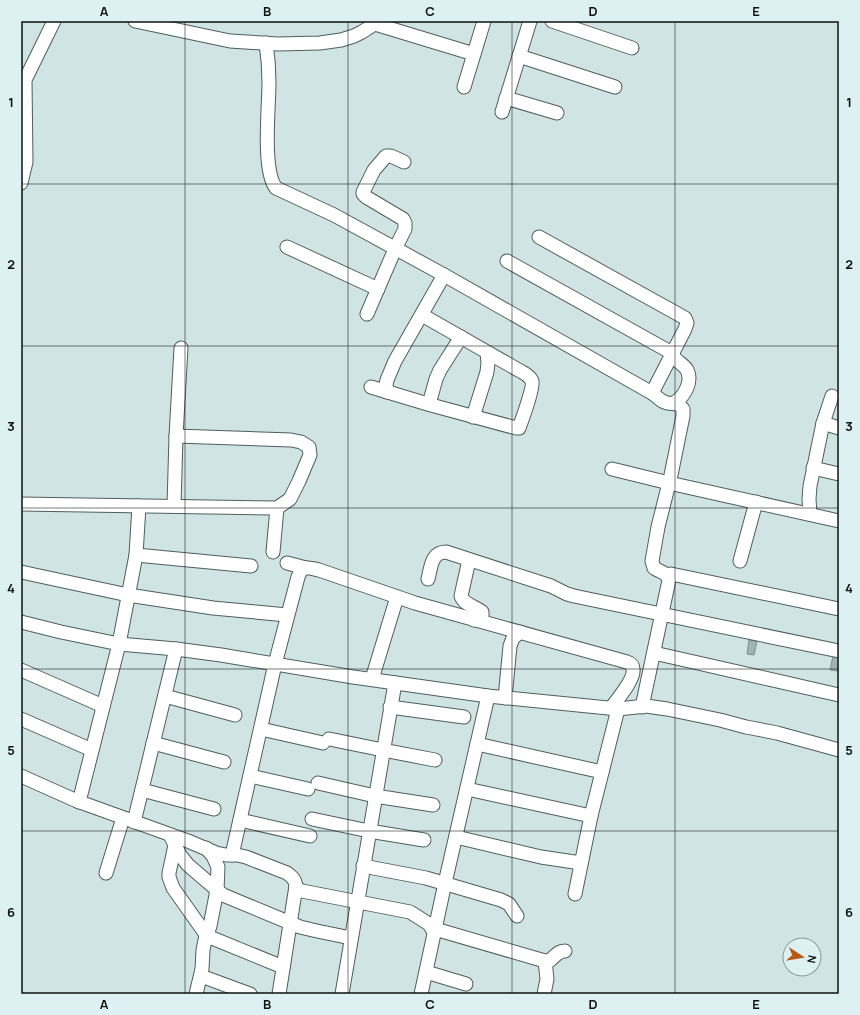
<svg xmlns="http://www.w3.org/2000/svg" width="860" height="1015" viewBox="0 0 860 1015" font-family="Manrope,sans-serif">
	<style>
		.building { fill: #a1b3b4; stroke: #7d8e8f }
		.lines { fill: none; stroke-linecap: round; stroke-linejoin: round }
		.minor-casing { stroke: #4e5e5f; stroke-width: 15 }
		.minor { stroke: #fff; stroke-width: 13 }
		.grid { fill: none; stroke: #0c1212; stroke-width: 1; stroke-opacity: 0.55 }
		.neatline { fill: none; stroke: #0c1212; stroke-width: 1.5 }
		.grid-label { font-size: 13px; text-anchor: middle; font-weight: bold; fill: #0c1212 }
	</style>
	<rect width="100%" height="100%" fill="#d1e4e4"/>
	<g class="building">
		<polygon points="749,640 757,641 754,655 747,654"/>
		<polygon points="833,656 839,657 838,671 830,670"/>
	</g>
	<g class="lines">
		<defs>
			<g id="minor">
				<polyline points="135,21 230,41 278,44 320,43 341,40 354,36 362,32 379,21"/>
				<polyline points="552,21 632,48"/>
				<polyline points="375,24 474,54"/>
				<path d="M 266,43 C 268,56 269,70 269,83 C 269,106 262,171 276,188 L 334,215 L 444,275 L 652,393 L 662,401 L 667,403 L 678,404 L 683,409 L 683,416 L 671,475 L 658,527 L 652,561 L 654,568 C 660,572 667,572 669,580 L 642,707"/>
				<polyline points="519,56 615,87"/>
				<polyline points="464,87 484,21"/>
				<polyline points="506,98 557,113"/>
				<polyline points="502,112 530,21"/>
				<polyline points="21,183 26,162 25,80 54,21"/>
				<polyline points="539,237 685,318 687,323 685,329 652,393"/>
				<polyline points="287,247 378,289"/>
				<path d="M 507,261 L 672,353 C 674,361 683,363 687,370 C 693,382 684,397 674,403"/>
				<polyline points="367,314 395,249 405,229 405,223 403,219 366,197 363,194 363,192 374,170 386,156 391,156 404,162"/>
				<path d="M 371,387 L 431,405 L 516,428 L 519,428 C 522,420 534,387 532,381 C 530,377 526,374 522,372 L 422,315"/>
				<polyline points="387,392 386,385 387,380 395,361 444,275"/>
				<polyline points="429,404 436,379 440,370 461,337"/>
				<polyline points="473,417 487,372 488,363 487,352"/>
				<polyline points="823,423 839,428"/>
				<polyline points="813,468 839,474"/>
				<polyline points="612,469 669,483 839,521"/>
				<polyline points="21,504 277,508 290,499 299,481 310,455 309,447 301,442 291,440 176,436"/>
				<polyline points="174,506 176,436 181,348"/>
				<polyline points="810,514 809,499 810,486 823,423 832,396"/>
				<polyline points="273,552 277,508"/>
				<polyline points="136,555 251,566"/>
				<path d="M 469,560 L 461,596 C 464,605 475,606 482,612 L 482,616 L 481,618 L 474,620"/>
				<polyline points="740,561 756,502"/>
				<polyline points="287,563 306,568"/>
				<polyline points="21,572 128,595 213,608 287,615"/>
				<polyline points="668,576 671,574 839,609"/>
				<path d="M 428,579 C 431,568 431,552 446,552 L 551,586 L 567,594 L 574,596 L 839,651"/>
				<polyline points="21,622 61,632 119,644 176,649 221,655 353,677 488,696 618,709 646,706 667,709 720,720 746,727 777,733 839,750"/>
				<polyline points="654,653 839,695"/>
				<polyline points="21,670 103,706"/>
				<polyline points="372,679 397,597"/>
				<polyline points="165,696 235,715"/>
				<polyline points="505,698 510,646 513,638 520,632"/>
				<polyline points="390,707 464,717"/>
				<polyline points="21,719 92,750"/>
				<polyline points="261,729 323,743"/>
				<polyline points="329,739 383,750 435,760"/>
				<polyline points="153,743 224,762"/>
				<polyline points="477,744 602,772"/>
				<path d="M 21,776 L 77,801 L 188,841 L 216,853 L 226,855 L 237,855 L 246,857 L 287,873 C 292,877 295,879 296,886 L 279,994"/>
				<polyline points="250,776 308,789"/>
				<polyline points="318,783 375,796 433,805"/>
				<polyline points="467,789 591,816"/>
				<polyline points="142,790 214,809"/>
				<polyline points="79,802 119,644 136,555 139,506"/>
				<polyline points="312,819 369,831 424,840"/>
				<polyline points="240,820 310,836"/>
				<polyline points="134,822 176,649"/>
				<polyline points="170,835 180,855 188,865 223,895 300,927 317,931 351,938"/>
				<polyline points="456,837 541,857 581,863"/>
				<polyline points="175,845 169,873 169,877 173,888 207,936 283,967"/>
				<path d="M 232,855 L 275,664 L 298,577 C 303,564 308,568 319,570 L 415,603 L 627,662 C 630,663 633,665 633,669 C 635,679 617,700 611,708"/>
				<polyline points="363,866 426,878 501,900 509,904 517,916"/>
				<polyline points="106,873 123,818"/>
				<polyline points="296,886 298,889 302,891 410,912 429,924 434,932"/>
				<polyline points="575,894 591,816 618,709"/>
				<path d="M 435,929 L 545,961 L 549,961 C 555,957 557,951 565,951"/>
				<polyline points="426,972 466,984"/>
				<polyline points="201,976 250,994"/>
				<polyline points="196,994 202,969 203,950 205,940 210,926 217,890 218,867 213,856 206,848"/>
				<polyline points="342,994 395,683"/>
				<polyline points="421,994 445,883 488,696"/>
				<polyline points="544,994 547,979 545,961"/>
			</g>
		</defs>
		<use href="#minor" class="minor-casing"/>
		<use href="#minor" class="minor"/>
	</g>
	<path class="grid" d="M 185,21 L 185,994M 348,21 L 348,994M 512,21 L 512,994M 675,21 L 675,994M 21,184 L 839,184M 21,346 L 839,346M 21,508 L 839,508M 21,669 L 839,669M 21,831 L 839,831"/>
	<rect width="860" height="1015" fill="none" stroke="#def1f2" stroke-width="44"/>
	<g transform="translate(802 957) rotate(102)"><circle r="19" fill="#def1f2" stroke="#8a9898"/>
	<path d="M0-3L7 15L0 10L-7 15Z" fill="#b85912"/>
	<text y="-6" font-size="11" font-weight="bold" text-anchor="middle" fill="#0c1212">N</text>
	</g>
	<rect x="22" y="22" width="816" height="971" class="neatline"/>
	<g class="grid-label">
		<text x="104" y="16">A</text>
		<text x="267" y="16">B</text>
		<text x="430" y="16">C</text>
		<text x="593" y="16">D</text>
		<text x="756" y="16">E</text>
		<text x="11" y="107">1</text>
		<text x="849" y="107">1</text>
		<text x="11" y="269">2</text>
		<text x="849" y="269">2</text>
		<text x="11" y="431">3</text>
		<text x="849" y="431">3</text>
		<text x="11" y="593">4</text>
		<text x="849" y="593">4</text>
		<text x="11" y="755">5</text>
		<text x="849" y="755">5</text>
		<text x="11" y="917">6</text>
		<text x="849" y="917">6</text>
		<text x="104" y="1009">A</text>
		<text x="267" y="1009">B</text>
		<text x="430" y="1009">C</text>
		<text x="593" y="1009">D</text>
		<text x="756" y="1009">E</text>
	</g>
</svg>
